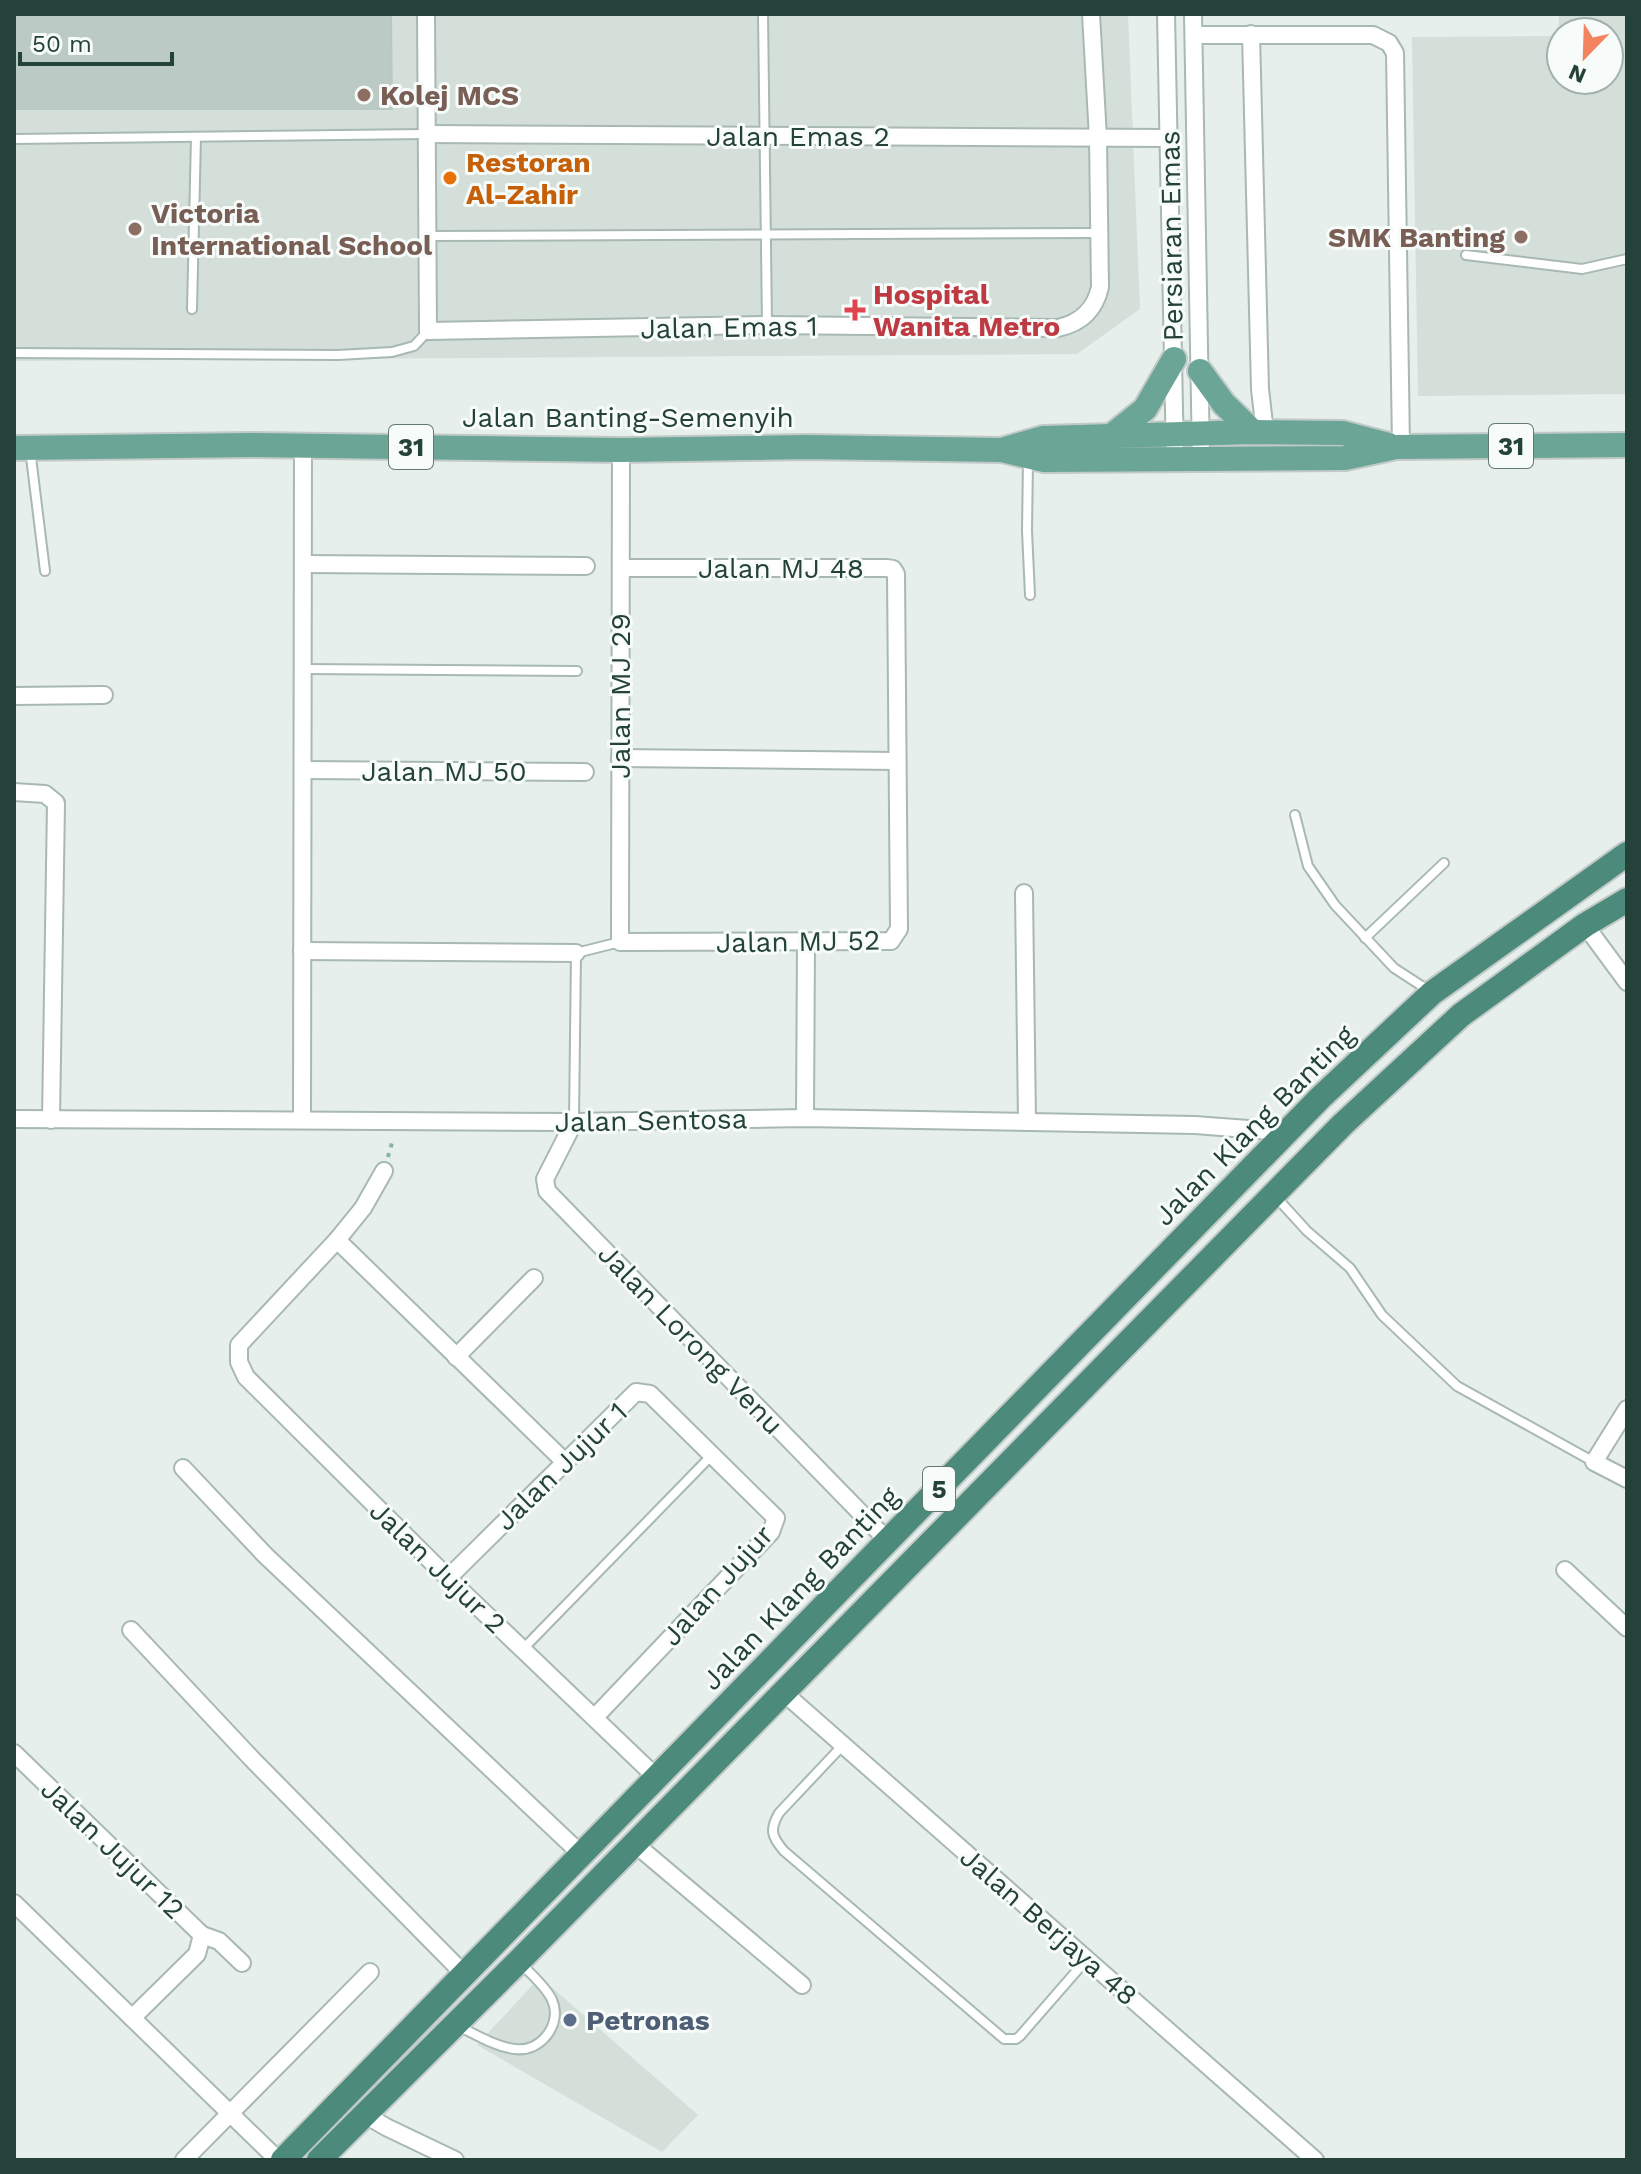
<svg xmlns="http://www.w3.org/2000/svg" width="1641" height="2174" viewBox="0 0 1641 2174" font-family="'Work Sans',sans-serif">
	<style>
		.built { fill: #d4dfda; fill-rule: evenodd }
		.building { fill: #bbcac4; stroke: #b8c9c2; stroke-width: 2 }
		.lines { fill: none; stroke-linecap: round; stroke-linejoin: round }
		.service-casing { stroke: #a8b8b2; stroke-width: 12 }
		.minor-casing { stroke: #a8b8b2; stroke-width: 20 }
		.primary-casing { stroke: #c2cac8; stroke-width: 28 }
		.trunk-casing { stroke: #c2cac8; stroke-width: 28 }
		.path { stroke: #86b3a5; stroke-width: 4; stroke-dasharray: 4 6; stroke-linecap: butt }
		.service { stroke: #fff; stroke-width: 8 }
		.minor { stroke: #fff; stroke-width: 16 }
		.primary { stroke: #6aa596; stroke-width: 24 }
		.trunk { stroke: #4c8a7c; stroke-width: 24 }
		.education-dot { fill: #8d6e63; stroke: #f7fbf9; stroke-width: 3 }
		.food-dot { fill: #e8710a; stroke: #f7fbf9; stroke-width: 3 }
		.health-dot { fill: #e0444e; stroke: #f7fbf9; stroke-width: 3 }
		.service-dot { fill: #5c6f8a; stroke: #f7fbf9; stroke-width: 3 }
		.labels { text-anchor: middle; stroke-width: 6; stroke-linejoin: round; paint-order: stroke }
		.shield { fill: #f7fbf9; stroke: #637a73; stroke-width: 2 }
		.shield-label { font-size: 26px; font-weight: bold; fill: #24423a }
		.education-label { font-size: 28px; font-weight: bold; fill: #785e54; stroke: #f7fbf9; text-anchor: start }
		.street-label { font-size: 28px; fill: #24423a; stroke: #f7fbf9 }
		.food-label { font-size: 28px; font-weight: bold; fill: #c56008; stroke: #f7fbf9; text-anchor: start }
		.health-label { font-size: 28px; font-weight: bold; fill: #be3a42; stroke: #f7fbf9; text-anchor: start }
		.service-label { font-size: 28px; font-weight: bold; fill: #4e5e75; stroke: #f7fbf9; text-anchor: start }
	</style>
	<rect width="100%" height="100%" fill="#e6efeb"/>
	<g class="built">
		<polygon points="14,14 1128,14 1140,309 1077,354 14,361"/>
		<path d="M 1559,14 L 1627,14 L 1627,394 L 1418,396 L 1412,37 L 1558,36 ZM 1561,32 L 1609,32 L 1609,80 L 1561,80 Z"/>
		<polygon points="540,1977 698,2115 662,2152 477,2045"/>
	</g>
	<polygon class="building" points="14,14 391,14 392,109 14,109"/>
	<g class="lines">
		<defs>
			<g id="service">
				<polyline points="763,14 767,324"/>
				<polyline points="14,139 426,134"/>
				<polyline points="428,236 1099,233"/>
				<polyline points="1466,255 1582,269 1627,259"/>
				<polyline points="192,309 196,137"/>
				<polyline points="14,353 338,355 392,352 414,346 428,331"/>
				<polyline points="30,449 45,571"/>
				<polyline points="1028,461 1027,531 1030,595"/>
				<polyline points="303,669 577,671"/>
				<polyline points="1295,815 1308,866 1335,905 1394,968 1428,990"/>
				<polyline points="1365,938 1444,863"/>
				<polyline points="574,1121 576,953 620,942"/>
				<polyline points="1276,1197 1307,1231 1350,1268 1382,1315 1457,1386 1594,1462"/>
				<polyline points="523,1649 712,1455"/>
				<path d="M 843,1745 L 779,1813 C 769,1830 772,1837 784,1851 L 1004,2039 L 1016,2039 L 1020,2036 L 1087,1959"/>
				<path d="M 458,2026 C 475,2034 496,2047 515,2049 C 541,2053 563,2023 552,2000 C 546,1986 529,1973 520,1962"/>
			</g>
			<g id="minor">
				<path d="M 426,14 L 428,331 L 767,325 L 1058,328 C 1081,323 1095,310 1100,287 L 1098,138 L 1091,14"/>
				<polyline points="1166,14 1175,458"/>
				<polyline points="1193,14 1201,458"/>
				<polyline points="1251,34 1260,389 1265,432"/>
				<polyline points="1194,35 1373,35 1389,43 1395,53 1401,446"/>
				<polyline points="426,134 1169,138"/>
				<polyline points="303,564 586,566"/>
				<polyline points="621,568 887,568 893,569 896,574 899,929 891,941 620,942 621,450"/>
				<polyline points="14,696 104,695"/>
				<polyline points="620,758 897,761"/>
				<polyline points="303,770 585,772"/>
				<polyline points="14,792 45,794 56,803 51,1120"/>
				<polyline points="1024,893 1027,1122"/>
				<polyline points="1585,925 1627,982"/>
				<polyline points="302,951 576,953"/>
				<polyline points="805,1118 806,943"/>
				<polyline points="14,1119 574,1122 805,1118 1195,1125 1287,1132"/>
				<polyline points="302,1120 303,446"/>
				<polyline points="574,1122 545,1179 547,1191 888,1541"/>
				<polyline points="384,1171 363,1208 337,1240 239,1345 239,1362 246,1377 448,1578 657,1778"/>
				<polyline points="337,1240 565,1462"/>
				<polyline points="456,1357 534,1278"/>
				<polyline points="1627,1409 1594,1462 1627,1479"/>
				<polyline points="183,1468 265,1555 581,1854"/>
				<polyline points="1565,1570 1627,1628"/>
				<polyline points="448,1578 636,1392 650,1394 776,1518 771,1532 595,1717"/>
				<polyline points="131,1630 252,1759 464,1974"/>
				<polyline points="784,1693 1315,2160"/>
				<polyline points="14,1753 202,1935 197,1954 132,2018"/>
				<polyline points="635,1844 802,1985"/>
				<polyline points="14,1903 278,2160"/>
				<polyline points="202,1935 219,1941 242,1963"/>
				<polyline points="364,2114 386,2127 455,2160"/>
				<polyline points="184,2160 370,1972"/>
			</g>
			<g id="primary">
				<polyline points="1200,371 1224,404 1253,432"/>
				<polyline points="1110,437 1145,409 1174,359"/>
				<polyline points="14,448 251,445 621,450 807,447 1002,450 1044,460 1345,458 1396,447 1627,445"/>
				<polyline points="1005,449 1043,438 1253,432 1343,433 1389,445"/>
			</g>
			<g id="trunk">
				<polyline points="283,2160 1320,1098 1432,993 1627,854"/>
				<polyline points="319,2160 519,1961 1343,1124 1461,1015 1585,925 1627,900"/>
			</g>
		</defs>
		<use href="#service" class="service-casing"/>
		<use href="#minor" class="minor-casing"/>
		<use href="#primary" class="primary-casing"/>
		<use href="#trunk" class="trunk-casing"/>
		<polyline class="path" points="388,1157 393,1139"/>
		<use href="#service" class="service"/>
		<use href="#minor" class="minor"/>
		<use href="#primary" class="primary"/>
		<use href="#trunk" class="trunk"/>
	</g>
	<g class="education-dot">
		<circle cx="364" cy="95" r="8"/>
		<circle cx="135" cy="229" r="8"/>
		<circle cx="1521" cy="237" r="8"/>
	</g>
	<circle class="food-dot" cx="450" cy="178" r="8"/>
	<path class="health-dot" d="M851 298h8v8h8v8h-8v8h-8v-8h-8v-8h8z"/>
	<circle class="service-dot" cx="570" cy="2020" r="8"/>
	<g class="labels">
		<g class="shield">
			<rect x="1489" y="424" width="44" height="44" rx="6"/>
			<rect x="389" y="425" width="44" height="44" rx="6"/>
			<rect x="923" y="1467" width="32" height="44" rx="6"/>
		</g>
		<g class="shield-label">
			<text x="1511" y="455">31</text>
			<text x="411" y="456">31</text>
			<text x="939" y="1498">5</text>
		</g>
		<g class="education-label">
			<text x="380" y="105">Kolej MCS</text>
			<text x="151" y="223">Victoria<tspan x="151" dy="32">International School</tspan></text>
			<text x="1505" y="247" text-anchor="end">SMK Banting</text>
		</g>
		<g class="street-label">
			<text x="798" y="146">Jalan Emas 2</text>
			<text transform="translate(1171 236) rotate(-91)" y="10">Persiaran Emas</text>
			<text transform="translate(729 327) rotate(-1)" y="10">Jalan Emas 1</text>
			<text x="628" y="427">Jalan Banting-Semenyih</text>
			<text x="781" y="578">Jalan MJ 48</text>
			<text transform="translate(620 696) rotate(-90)" y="10">Jalan MJ 29</text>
			<text x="444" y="781">Jalan MJ 50</text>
			<text transform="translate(798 941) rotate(-1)" y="10">Jalan MJ 52</text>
			<text transform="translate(651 1120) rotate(-1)" y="10">Jalan Sentosa</text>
			<text transform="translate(1254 1125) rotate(-45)" y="10">Jalan Klang Banting</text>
			<text transform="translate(691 1339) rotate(46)" y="10">Jalan Lorong Venu</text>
			<text transform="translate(561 1466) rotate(-44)" y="10">Jalan Jujur 1</text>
			<text transform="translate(438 1567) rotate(44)" y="10">Jalan Jujur 2</text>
			<text transform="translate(717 1585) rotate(-48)" y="10">Jalan Jujur</text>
			<text transform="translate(800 1588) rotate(-46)" y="10">Jalan Klang Banting</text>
			<text transform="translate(113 1849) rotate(44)" y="10">Jalan Jujur 12</text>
			<text transform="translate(1049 1926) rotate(41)" y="10">Jalan Berjaya 48</text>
		</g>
		<g class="food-label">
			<text x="466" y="172">Restoran<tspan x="466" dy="32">Al-Zahir</tspan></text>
		</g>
		<g class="health-label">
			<text x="873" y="304">Hospital<tspan x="873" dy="32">Wanita Metro</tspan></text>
		</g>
		<g class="service-label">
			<text x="586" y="2030">Petronas</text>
		</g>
	</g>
	<rect width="1641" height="2174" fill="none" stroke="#24423a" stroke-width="32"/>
	<g transform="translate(1585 56) rotate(203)"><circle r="38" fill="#f7fbf9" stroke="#a3b1ad" stroke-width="2"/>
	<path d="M0-6L14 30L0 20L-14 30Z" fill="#f4845f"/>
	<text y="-12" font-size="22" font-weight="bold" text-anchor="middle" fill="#24423a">N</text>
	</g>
	<path d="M20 52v12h152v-12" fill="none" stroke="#24423a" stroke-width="4"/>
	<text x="32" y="52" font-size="24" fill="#24423a" stroke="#f7fbf9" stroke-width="6" paint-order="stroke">50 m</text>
</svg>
